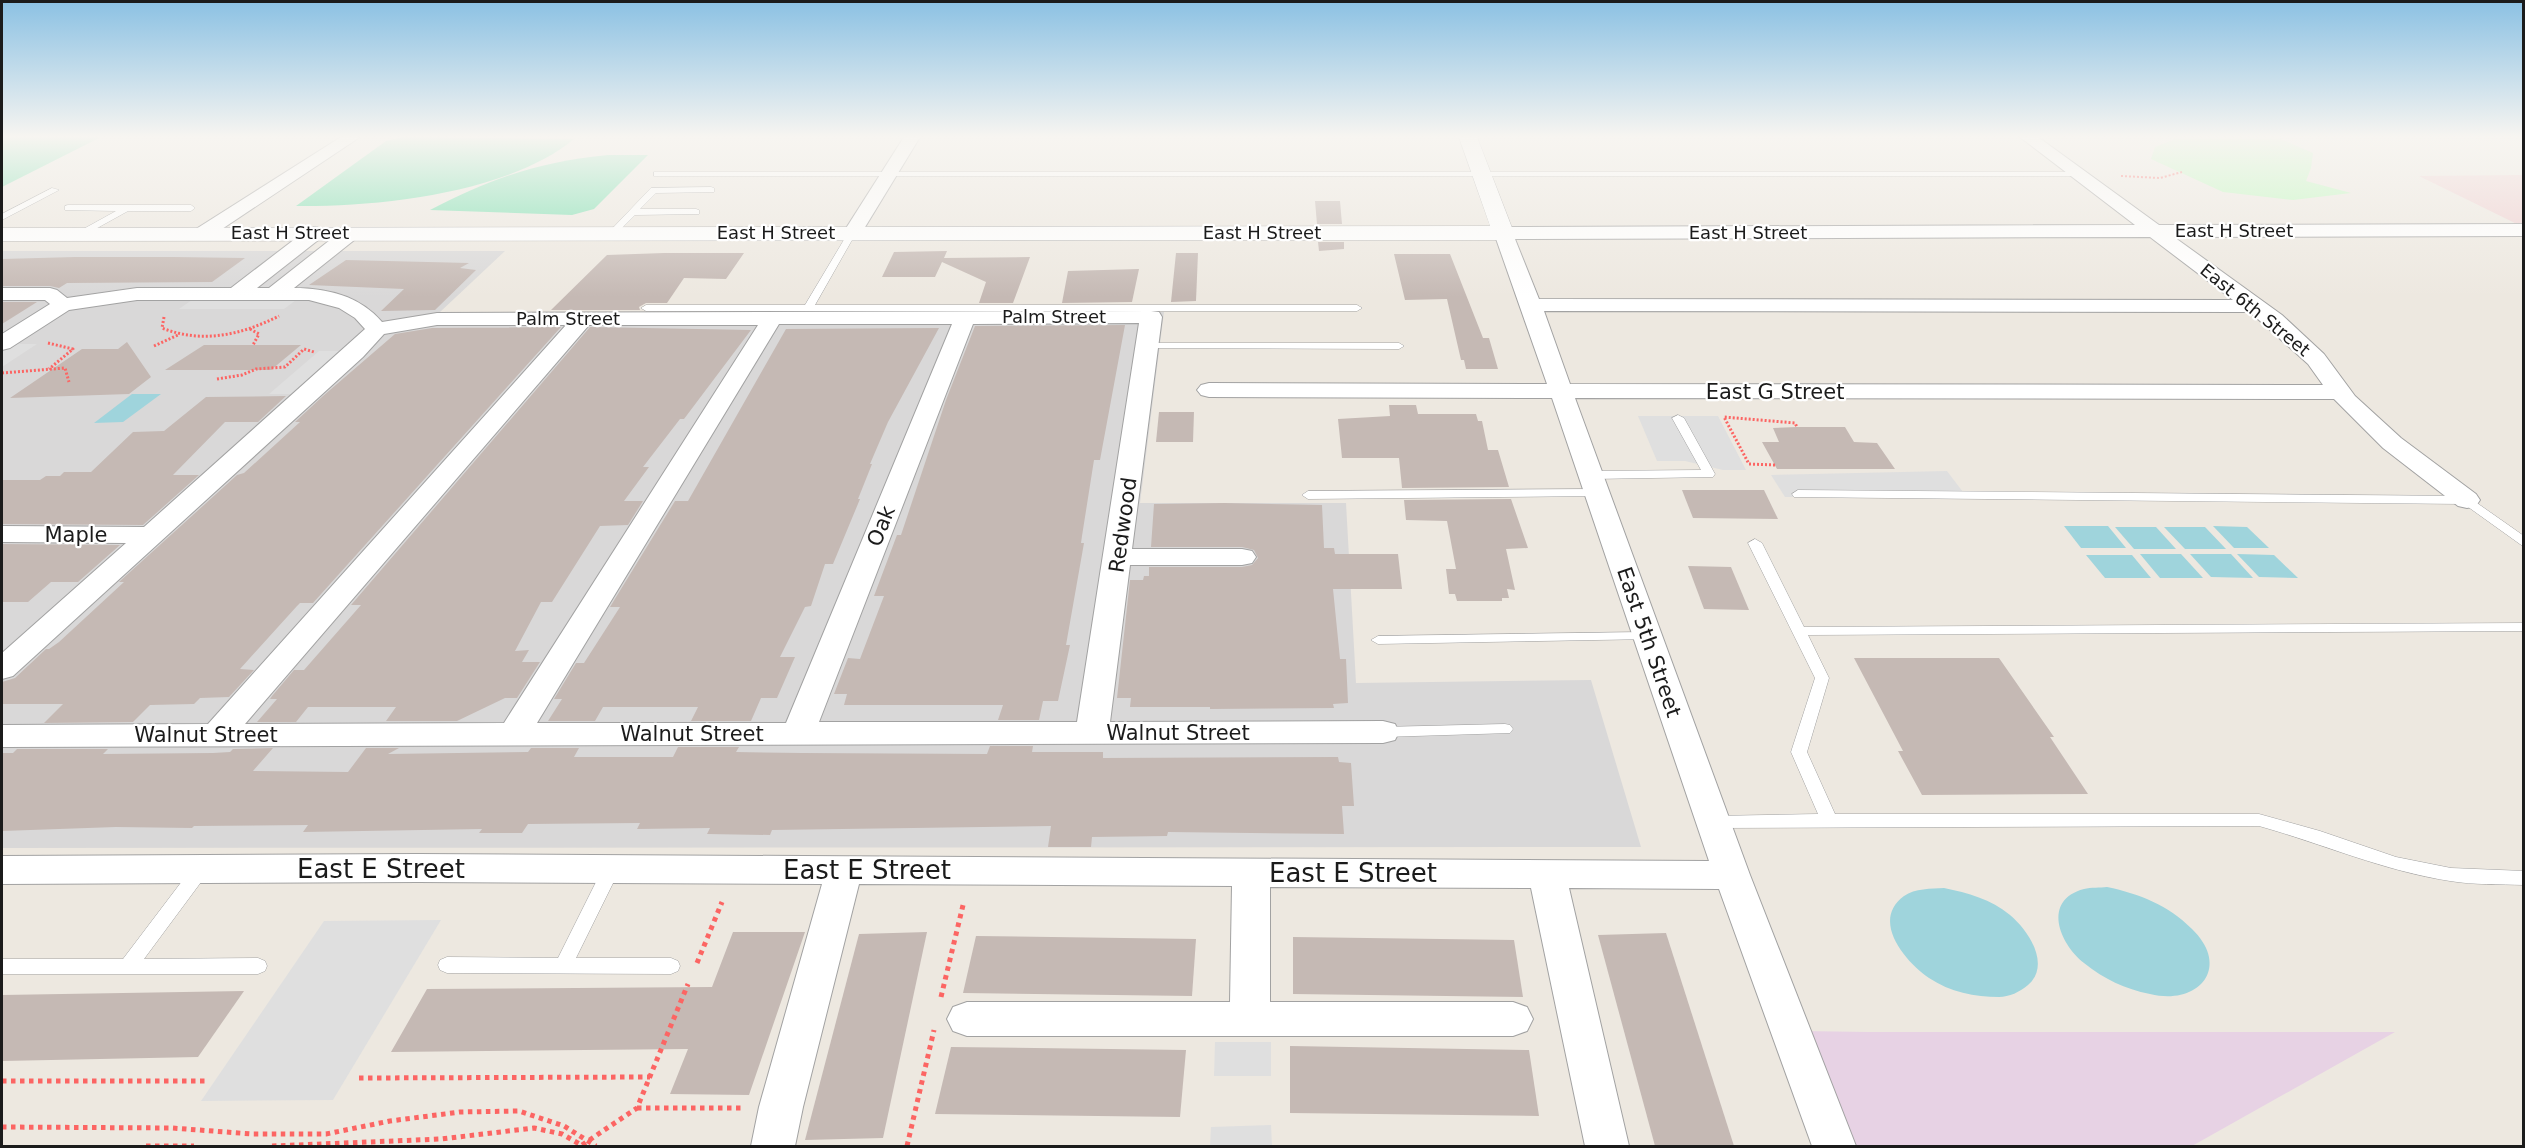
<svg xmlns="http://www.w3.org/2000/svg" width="2525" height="1148" viewBox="0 0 2525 1148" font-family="'DejaVu Sans',sans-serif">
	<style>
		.residential { fill: #d9d8d8 }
		.commercial { fill: #efcfd0 }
		.industrial { fill: #e7d2e4 }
		.park { fill: #bbfabb }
		.pitch { fill: #7cdfb0 }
		.parking { fill: #dfdfdf }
		.water { fill: #9fd4dc }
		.building { fill: #c5b9b4 }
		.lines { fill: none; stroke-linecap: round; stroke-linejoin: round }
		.service-casing { stroke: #a2a2a2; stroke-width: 1 }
		.minor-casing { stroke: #a2a2a2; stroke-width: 2 }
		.tertiary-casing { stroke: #a2a2a2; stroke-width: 1 }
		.path-far2 { stroke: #fc6563; stroke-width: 2; stroke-dasharray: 2 2; stroke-linecap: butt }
		.path-far1 { stroke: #fc6563; stroke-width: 3; stroke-dasharray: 2 2; stroke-linecap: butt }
		.path { stroke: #fc6563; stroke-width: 5; stroke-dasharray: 4.5 4.5; stroke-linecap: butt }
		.service { fill: #fff; fill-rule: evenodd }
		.minor { fill: #fff; fill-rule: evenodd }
		.tertiary { fill: #fff; fill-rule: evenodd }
		.labels { text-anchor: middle; stroke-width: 4.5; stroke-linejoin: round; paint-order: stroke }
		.far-street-label { font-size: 18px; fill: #1b1b1b; stroke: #fff }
		.street-label { font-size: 21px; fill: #1b1b1b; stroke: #fff }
		.near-street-label { font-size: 26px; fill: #1b1b1b; stroke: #fff }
	</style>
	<rect width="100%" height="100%" fill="#ede8e0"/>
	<polygon class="residential" points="2,251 505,251 439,313 1164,312 1140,503 1346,503 1356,683 1591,680 1641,847 2,848"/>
	<polygon class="commercial" points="2523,175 2523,227 2419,176"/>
	<polygon class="industrial" points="1801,1031 1868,1032 2395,1032 2192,1146 1853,1146"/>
	<polygon class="park" points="2180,137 2276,137 2313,153 2311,168 2306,181 2351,193 2293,200 2223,192 2151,159 2155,147"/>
	<g class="pitch">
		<polygon points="2,137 101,137 2,187"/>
		<path d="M 403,137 L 419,137 L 574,139 C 509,193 378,207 296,206 L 386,141 Z"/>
		<path d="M 608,155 L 648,155 L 594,209 L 572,215 L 430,210 C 489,179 541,161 608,155 Z"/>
	</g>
	<g class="parking">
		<polygon points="192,300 296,300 284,309 179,309"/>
		<polygon points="13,344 37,344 2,367 2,352"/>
		<polygon points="319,351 341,351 292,394 269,394"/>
		<polygon points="1638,416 1718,416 1746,470 1723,470 1685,461 1657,461"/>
		<polygon points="1947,471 1966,496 1785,497 1771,475"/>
		<polygon points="441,920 333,1100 201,1101 324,921"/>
		<polygon points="1215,1042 1271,1042 1271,1076 1214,1076"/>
		<polygon points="1271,1125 1272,1146 1210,1146 1211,1127"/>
	</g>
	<g class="water">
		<polygon points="132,394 161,394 123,422 94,423"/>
		<polygon points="2064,526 2108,526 2126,548 2081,548"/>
		<polygon points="2213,526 2247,527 2269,548 2234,548"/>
		<polygon points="2115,527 2156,527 2176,549 2134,549"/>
		<polygon points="2164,527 2205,527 2226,549 2185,549"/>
		<polygon points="2140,554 2181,554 2203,578 2160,578"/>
		<polygon points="2190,554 2231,554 2253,578 2211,577"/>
		<polygon points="2237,554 2274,555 2298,578 2259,577"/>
		<polygon points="2086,555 2132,555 2151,578 2105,578"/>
		<path d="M 2107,887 C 2140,894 2168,905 2192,929 C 2232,968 2198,1006 2150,994 C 2125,989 2104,979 2084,963 C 2059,943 2042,900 2084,889 C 2091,887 2100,888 2107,887 Z"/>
		<path d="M 1944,888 C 1968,893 1991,899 2010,915 C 2029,931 2051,965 2028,985 C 2020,992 2009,997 1999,997 C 1975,997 1950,992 1929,978 C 1906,962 1870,921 1904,896 C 1915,888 1931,889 1944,888 Z"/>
	</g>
	<g class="building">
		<polygon points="1315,201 1340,201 1342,224 1317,224"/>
		<polygon points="1318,242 1344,242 1344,249 1319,251"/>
		<polygon points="947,251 944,258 1030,257 1013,303 979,303 986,282 942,262 935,277 882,277 894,252"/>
		<polygon points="664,253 744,253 726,279 684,278 667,303 646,303 639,307 640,310 551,310 607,255"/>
		<polygon points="1176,253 1198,253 1196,301 1171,302"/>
		<polygon points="1394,254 1450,254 1483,338 1489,338 1498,369 1466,369 1464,360 1461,360 1447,299 1405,300"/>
		<polygon points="75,257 174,257 245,258 212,282 67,283 59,288 50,286 2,286 2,259"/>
		<polygon points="346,260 469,263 460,268 476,270 435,310 381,311 404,289 309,285"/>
		<polygon points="1139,269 1132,302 1062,303 1068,271"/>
		<polygon points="2,302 37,302 2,324"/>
		<polygon points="1125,325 1100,460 1094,460 1082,536 1081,543 1084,543 1066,645 1070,645 1058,701 1043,701 1039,720 998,720 1003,705 844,705 847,694 834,694 848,658 860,659 884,596 874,596 897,535 901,535 946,400 975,326"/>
		<polygon points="561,327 313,603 300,603 297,606 240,669 254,670 229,697 200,698 194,704 150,705 133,722 44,723 63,704 2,704 2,682 15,678 46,649 49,649 59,642 124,582 119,582 237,475 244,473 300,422 295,422 323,396 395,334 432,328"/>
		<polygon points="590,327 751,330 684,419 680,419 643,467 649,467 624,501 643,501 628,525 600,526 552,602 541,602 515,651 529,650 522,662 540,662 517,698 505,698 457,721 386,721 396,707 308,707 296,722 257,722 277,699 270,699 272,696 294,670 304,670 361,605 351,605"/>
		<polygon points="939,328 888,422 870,464 872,464 858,499 860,499 833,564 825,564 811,606 805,607 780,657 795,657 777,698 761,698 751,721 691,721 698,707 603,707 595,721 548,721 562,699 554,699 576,663 584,663 620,607 610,607 675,501 688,501 786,329"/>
		<polygon points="127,342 151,377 129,394 10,398 82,349 118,349"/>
		<polygon points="204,345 301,345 271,370 165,370"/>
		<polygon points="286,396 258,422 225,422 173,475 199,475 143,525 2,524 2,480 40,480 46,476 60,476 64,472 91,472 133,432 164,431 206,397"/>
		<polygon points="1389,405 1416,405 1418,414 1476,414 1478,421 1482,421 1488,450 1498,450 1509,487 1402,488 1399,458 1342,458 1338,419 1390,416"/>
		<polygon points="1159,412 1194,412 1193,442 1156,442"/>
		<polygon points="1797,427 1845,427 1854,442 1877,443 1895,469 1777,469 1762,442 1779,442 1773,428"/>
		<polygon points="1682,490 1764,490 1778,519 1693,518"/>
		<polygon points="1511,499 1528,548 1506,549 1515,590 1507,589 1509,598 1502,598 1502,601 1457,601 1455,594 1449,594 1446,569 1456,569 1447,521 1406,520 1404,500"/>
		<polygon points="1224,503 1322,505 1324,548 1334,548 1335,554 1398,554 1402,589 1333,589 1340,659 1346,659 1348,703 1333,704 1334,708 1210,709 1210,707 1130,707 1131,698 1117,698 1130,580 1143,580 1144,576 1149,576 1149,567 1242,567 1252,565 1258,558 1254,550 1242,547 1151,547 1154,504"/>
		<polygon points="2,544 120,545 78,582 51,582 28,602 2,602"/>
		<polygon points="1688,566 1731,567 1749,610 1704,609"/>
		<polygon points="1854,658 1999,658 2054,737 2050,737 2088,794 1922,795 1898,751 1903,751"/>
		<polygon points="990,746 1033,746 1032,752 1103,752 1103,758 1338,757 1339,762 1351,763 1354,806 1342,806 1344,834 1168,832 1167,836 1092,837 1091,847 1048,847 1051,826 772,830 770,835 707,834 710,828 637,829 640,823 528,824 522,833 479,833 482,829 303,832 308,825 194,826 192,828 116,827 2,831 2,753 13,753 17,749 108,749 103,754 213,753 230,752 233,749 273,748 253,771 348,772 366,748 399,748 388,754 528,752 531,748 579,748 574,757 673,757 678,747 739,747 736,752 802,753 987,754"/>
		<polygon points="733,932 805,932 749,1095 670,1094 688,1049 391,1052 427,989 712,987"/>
		<polygon points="927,932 883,1138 805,1140 859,934"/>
		<polygon points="1666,933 1734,1146 1655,1146 1598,935"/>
		<polygon points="976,936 1196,939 1192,996 963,993"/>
		<polygon points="1293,937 1514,940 1523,997 1293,994"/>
		<polygon points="244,991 198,1057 2,1061 2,995"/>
		<polygon points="1290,1046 1529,1050 1539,1116 1290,1113"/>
		<polygon points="951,1047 1186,1050 1180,1117 935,1114"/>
	</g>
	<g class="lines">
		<defs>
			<g id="service">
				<polygon points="654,172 2075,172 2079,174 2075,176 654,176"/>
				<polygon points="711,187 714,188 714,192 656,193 640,209 696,209 699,210 699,214 635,215 615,235 608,233 651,188"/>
				<polygon points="52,188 59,190 2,220 2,214"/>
				<polygon points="68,205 191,205 195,208 191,211 128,211 81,237 78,236 78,232 116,211 65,210 65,206"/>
				<polygon points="852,230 856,233 815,305 1357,305 1362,308 1357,311 646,311 641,308 646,305 805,305 848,233"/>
				<polygon points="1148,343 1399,343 1404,346 1399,349 1144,348 1144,344"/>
				<polygon points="1678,415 1684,418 1715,474 1713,477 1591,479 1585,475 1591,471 1701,470 1672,418"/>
				<polygon points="1597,489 1603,493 1601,496 1308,499 1302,495 1308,491"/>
				<polygon points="1798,490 2467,496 2524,536 2524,547 2464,504 1794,497 1792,494"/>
				<path d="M 1755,539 L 1762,543 L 1804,627 L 2524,623 L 2524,631 L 1808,635 L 1829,678 L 1807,752 L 1835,814 L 2259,814 L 2320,831 L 2396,857 L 2451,868 L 2524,871 L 2524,885 C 2499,884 2474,885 2450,881 C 2384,871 2323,844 2259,826 L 1714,828 L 1708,826 L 1706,822 L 1708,818 L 1714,816 L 1818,814 L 1791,752 L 1815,678 L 1748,543 Z"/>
				<polygon points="1647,632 1654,636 1652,639 1378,644 1371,640 1378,636"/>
				<polygon points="1505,724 1510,725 1513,729 1510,733 1383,737 1377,736 1375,732 1377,728 1383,727"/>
				<polygon points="201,862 207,864 210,869 207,874 144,959 258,958 265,961 267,966 265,971 258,974 2,974 2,959 123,959 195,864"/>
				<polygon points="611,862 617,864 620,869 576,958 671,958 678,961 680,966 678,971 671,974 447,973 440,970 438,965 440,960 447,957 558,958 605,864"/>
			</g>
			<g id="minor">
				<polygon points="341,137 360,137 210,237 196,237 194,233 196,229"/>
				<polygon points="904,137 920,137 859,237 845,237 843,233"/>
				<path d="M 2020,137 L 2038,137 L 2159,225 L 2524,224 L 2524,236 L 2174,237 L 2282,315 L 2324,354 L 2355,396 L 2401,438 L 2476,494 L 2480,500 L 2476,506 L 2467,508 L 2458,506 L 2383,448 L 2334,399 L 1575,398 L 1750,875 L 1856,1146 L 1812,1146 L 1719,889 L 1569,888 L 1629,1146 L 1585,1146 L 1531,888 L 1270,887 L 1270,1002 L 1513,1002 L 1527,1007 L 1533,1019 L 1527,1031 L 1513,1036 L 967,1036 L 953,1031 L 947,1019 L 953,1007 L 967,1002 L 1230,1002 L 1232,886 L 859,884 L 803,1107 L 795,1146 L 751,1146 L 759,1107 L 822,884 L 418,882 L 2,884 L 2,856 L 418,854 L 1709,861 L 1552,398 L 1209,397 L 1201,395 L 1197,390 L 1201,385 L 1209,383 L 1547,384 L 1494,233 L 1496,229 L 1503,227 L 2135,225 ZM 2150,237 L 2233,300 L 1539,299 L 1515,239 ZM 1544,311 L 2250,312 L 2308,364 L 2323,385 L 1570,384 Z"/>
				<path d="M 315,227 L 322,229 L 324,233 L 322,237 L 257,288 L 269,288 L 344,229 L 358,229 L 360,233 L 358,237 L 294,288 C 327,288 360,296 382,322 L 437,313 L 1151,311 L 1159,312 L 1162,317 L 1132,549 L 1242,549 L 1252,551 L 1256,557 L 1252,563 L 1242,565 L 1130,565 L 1110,722 L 1383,721 L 1395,724 L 1399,732 L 1395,740 L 1383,743 L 2,747 L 2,725 L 208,724 L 566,325 L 437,325 L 384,334 L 363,357 L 13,676 L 2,679 L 2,653 L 126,543 L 2,542 L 2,526 L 144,527 L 365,329 L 355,318 L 339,308 L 309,300 L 137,300 L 69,310 L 10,348 L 2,350 L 2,334 L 50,304 L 45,300 L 2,300 L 2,288 L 50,288 L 57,290 L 67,298 L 137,288 L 231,288 L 308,229 ZM 1139,323 L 1077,722 L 819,722 L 973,324 ZM 779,324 L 952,324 L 786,723 L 537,723 ZM 589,325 L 758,325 L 504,723 L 245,724 Z"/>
			</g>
			<polygon id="tertiary" points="1459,137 1477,137 1514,233 1511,238 1503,240 2,241 2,228 1490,226"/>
		</defs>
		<use href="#service" class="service-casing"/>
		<use href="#minor" class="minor-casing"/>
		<use href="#tertiary" class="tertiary-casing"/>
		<polyline class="path-far2" points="2121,176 2160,178 2182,172"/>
		<g class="path-far1">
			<path d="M 164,317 L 162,328 C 202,344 241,335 279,316"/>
			<polyline points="250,329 259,334 253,345"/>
			<polyline points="48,343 73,349 49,369"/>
			<polyline points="154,346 178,335"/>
			<polyline points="2,373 65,368 69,382"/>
			<polyline points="217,379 242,375 256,369 285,367 304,349 314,352"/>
			<polyline points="1775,465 1749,464 1724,417 1795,423 1797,427"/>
		</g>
		<g class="path">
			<polyline points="697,963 722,902"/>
			<polyline points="941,997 964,901"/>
			<polyline points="359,1078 650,1077"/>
			<polyline points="2,1081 205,1081"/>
			<polyline points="637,1108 744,1108"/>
			<polyline points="2,1127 172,1128 252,1134 326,1134 390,1121 460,1112 519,1111 564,1126 596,1146"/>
			<polyline points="582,1145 637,1108 688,984"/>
			<polyline points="146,1146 194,1146"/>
			<polyline points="272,1146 441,1139 534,1128 562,1134 583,1146"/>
			<polyline points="907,1146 934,1030"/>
		</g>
		<use href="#service" class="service"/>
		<use href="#minor" class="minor"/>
		<use href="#tertiary" class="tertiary"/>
	</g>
	<linearGradient id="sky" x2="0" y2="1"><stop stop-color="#8bc1e3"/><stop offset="0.46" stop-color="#f7f5f1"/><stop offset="1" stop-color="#f7f5f1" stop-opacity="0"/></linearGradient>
	<rect width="2525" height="297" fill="url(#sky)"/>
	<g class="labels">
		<g class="far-street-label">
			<text x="2234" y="237">East H Street</text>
			<text x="290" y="239">East H Street</text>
			<text x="776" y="239">East H Street</text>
			<text x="1262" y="239">East H Street</text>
			<text x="1748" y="239">East H Street</text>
			<text transform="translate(2255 310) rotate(39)" y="6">East 6th Street</text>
			<text x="1054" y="323">Palm Street</text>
			<text x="568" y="325">Palm Street</text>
		</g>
		<g class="street-label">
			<text x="1775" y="399">East G Street</text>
			<text transform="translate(1123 525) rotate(-82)" y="7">Redwood</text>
			<text transform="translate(881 526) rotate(-68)" y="7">Oak</text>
			<text x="76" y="542">Maple</text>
			<text transform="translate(1649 642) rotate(71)" y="7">East 5th Street</text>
			<text x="1178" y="740">Walnut Street</text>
			<text x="692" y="741">Walnut Street</text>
			<text x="206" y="742">Walnut Street</text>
		</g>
		<g class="near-street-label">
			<text x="381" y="878">East E Street</text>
			<text x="867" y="879">East E Street</text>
			<text x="1353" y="882">East E Street</text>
		</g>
	</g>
	<rect width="2525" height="1148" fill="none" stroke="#1b1b1b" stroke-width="6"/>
</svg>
